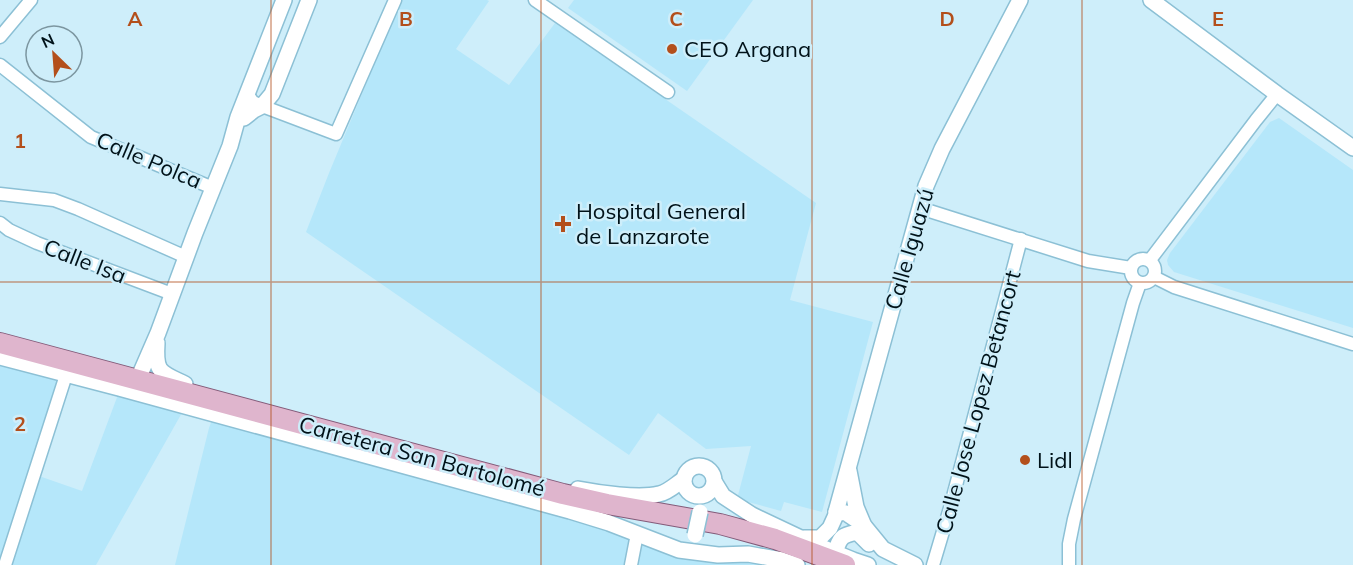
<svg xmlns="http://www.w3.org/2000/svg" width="1353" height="565" viewBox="0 0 1353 565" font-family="Mulish,sans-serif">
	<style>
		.built { fill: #b5e7fa }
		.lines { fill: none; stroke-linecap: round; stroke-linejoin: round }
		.minor-casing { stroke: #8cc0d5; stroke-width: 15 }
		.tertiary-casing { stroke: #8cc0d5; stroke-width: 18 }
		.primary-casing { stroke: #835b79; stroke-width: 22 }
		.minor { stroke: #fff; stroke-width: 12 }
		.tertiary { stroke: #fff; stroke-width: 15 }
		.primary { stroke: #dfb5cd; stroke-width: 20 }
		.tertiary-bridge-casing { stroke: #8cc0d5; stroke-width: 18; stroke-linecap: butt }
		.tertiary-bridge { stroke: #fff; stroke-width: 15 }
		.grid { fill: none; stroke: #b34f1b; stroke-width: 1.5; stroke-opacity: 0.55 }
		.poi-dot { fill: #b34f1b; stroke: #ceeefa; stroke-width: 2 }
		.labels { text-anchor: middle; stroke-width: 5; stroke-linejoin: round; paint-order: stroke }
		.poi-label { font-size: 22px; fill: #001219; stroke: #ceeefa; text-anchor: start }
		.street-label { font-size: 22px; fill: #001219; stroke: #ceeefa }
		.grid-label { font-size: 20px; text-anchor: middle; font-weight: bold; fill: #b34f1b; stroke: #ceeefa; stroke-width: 5; stroke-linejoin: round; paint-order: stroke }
	</style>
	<rect width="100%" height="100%" fill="#ceeefa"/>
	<g class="built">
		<polygon points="401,0 487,0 489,1 456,49 509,85 555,23 816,203 790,300 873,322 822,512 784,502 781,511 737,499 751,446 706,449 658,413 629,455 306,232 329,173"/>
		<polygon points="574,0 753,0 687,91 568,8"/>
		<polygon points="1279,118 1353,170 1353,328 1174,272 1168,265 1167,260 1170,253 1270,122"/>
		<polygon points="0,362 69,381 39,476 82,491 119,392 183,411 96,565 0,565"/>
		<polygon points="213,417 368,459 704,557 787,565 175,565 209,428"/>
	</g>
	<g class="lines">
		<defs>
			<g id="minor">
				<polyline points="535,0 668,92"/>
				<polyline points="0,37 31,0"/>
				<polyline points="0,65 91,137 213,188"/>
				<polyline points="247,94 253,102 262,106 336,134 395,0"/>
				<polyline points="0,194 54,200 78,209 186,257"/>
				<polyline points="920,208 1088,261 1131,268"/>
				<polyline points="0,223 9,230 37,243 172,294"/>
				<circle cx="1143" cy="271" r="12"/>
				<polyline points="1150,260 1256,120 1277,94"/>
				<polyline points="1154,277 1174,287 1353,344"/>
				<polyline points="5,565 66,375"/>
				<polyline points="631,565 637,534"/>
				<polyline points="933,565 950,508 1021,239"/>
				<polyline points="1069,565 1069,544 1074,519 1133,303 1140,283"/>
			</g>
			<g id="tertiary">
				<polyline points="1151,0 1277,94 1353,148"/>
				<polyline points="244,118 254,110 262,106 272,94 309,0"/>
				<path d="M 157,343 C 155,373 160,372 185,384"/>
				<polyline points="0,357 119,388 570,511 609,523 679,550 718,555 748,554 782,560 797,565"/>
				<polyline points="141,372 158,333 195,233 230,146 238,117 284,0"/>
				<circle cx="699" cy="481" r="15"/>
				<polyline points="849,471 856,507 864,526"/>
				<polyline points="715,483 723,496 752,515 809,542 853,560 868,565"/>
				<path d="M 578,489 C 599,493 639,499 659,494 C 669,492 676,484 684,479"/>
				<polyline points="836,512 926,186 942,149 1020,0"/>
				<polyline points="836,512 846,513 855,519 865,527 883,549 915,565"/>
				<polyline points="804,538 820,538 830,528 835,517"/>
				<path d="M 837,547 C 841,535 845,535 857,532 L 869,544"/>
			</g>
			<polyline id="primary" points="0,343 563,494 607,504 720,524 775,539 845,565"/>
		</defs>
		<use href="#minor" class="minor-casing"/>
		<use href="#tertiary" class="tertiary-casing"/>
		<use href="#primary" class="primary-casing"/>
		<use href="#minor" class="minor"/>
		<use href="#tertiary" class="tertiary"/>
		<use href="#primary" class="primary"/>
		<defs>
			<polyline id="tertiary-bridge" points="695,535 700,512"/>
		</defs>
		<use href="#tertiary-bridge" class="tertiary-bridge-casing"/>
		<use href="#tertiary-bridge" class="tertiary-bridge"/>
	</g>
	<path class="grid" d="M 271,0 L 271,565M 541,0 L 541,565M 812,0 L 812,565M 1082,0 L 1082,565M 0,282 L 1353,282"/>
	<g class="poi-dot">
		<circle cx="672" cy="49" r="6"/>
		<path d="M560 215h6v6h6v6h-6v6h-6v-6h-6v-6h6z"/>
		<circle cx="1025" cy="460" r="6"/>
	</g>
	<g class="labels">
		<g class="poi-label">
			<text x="684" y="57">CEO Argana</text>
			<text x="576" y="219">Hospital General<tspan x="576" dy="25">de Lanzarote</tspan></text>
			<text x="1037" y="468">Lidl</text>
		</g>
		<g class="street-label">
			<text transform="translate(149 160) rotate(23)" y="8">Calle Polca</text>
			<text transform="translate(909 249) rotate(-74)" y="8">Calle Iguazú</text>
			<text transform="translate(85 261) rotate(21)" y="8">Calle Isa</text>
			<text transform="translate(978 402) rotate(-75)" y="8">Calle Jose Lopez Betancort</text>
			<text transform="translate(422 456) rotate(15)" y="8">Carretera San Bartolomé</text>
		</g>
	</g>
	<g class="grid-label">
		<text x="135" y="26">A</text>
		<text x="406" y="26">B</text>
		<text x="676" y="26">C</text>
		<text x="947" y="26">D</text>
		<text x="1218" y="26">E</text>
		<text x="20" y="148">1</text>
		<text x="20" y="431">2</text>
	</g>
	<g transform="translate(54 54) rotate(335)"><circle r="28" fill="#ceeefa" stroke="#7c96a0" stroke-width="1.5"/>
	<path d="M0-4.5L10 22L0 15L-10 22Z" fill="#b34f1b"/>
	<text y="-9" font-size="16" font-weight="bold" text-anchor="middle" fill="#001219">N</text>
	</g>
</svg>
